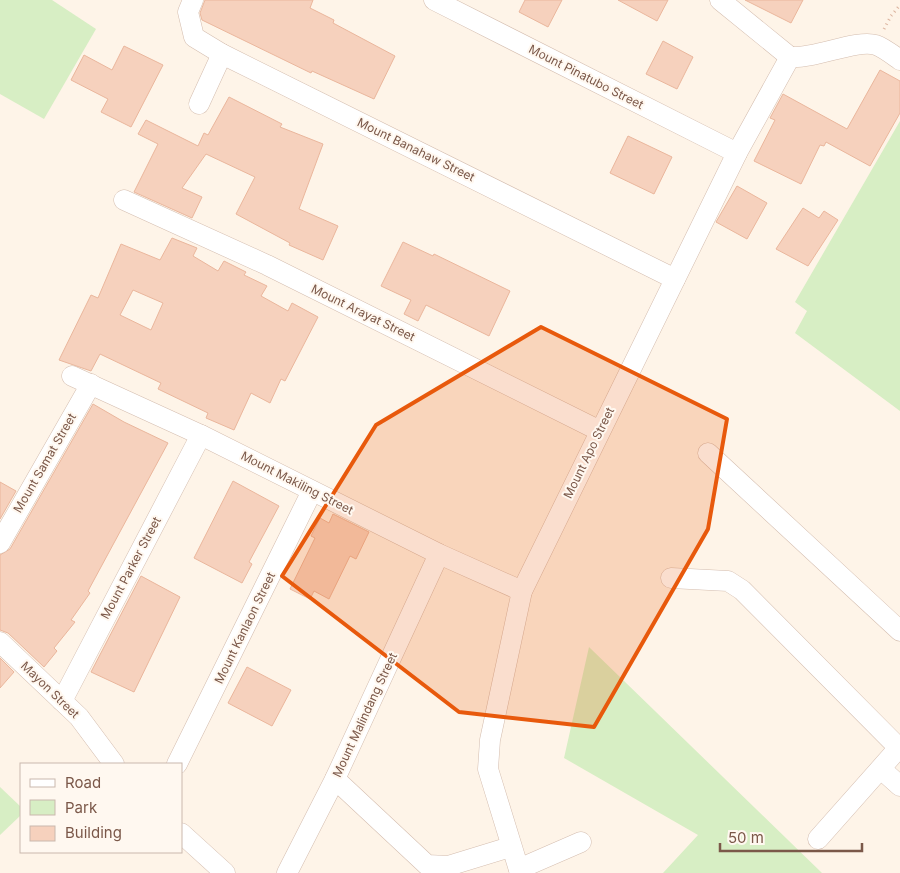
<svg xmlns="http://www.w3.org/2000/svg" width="900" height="873" viewBox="0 0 900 873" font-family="Inter,sans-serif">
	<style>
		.green { fill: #d7eec4 }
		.building { fill: #f6d1bd; stroke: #eab69c; fill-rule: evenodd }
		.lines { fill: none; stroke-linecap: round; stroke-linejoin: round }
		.minor-casing { stroke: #d4bdaf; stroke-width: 21 }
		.path { stroke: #dcb49f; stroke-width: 3; stroke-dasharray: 1 4; stroke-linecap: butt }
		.minor { stroke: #fff; stroke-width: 20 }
		.marked { fill: #e8590c; fill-opacity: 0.2; stroke: #e8590c; stroke-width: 4; stroke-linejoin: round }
		.labels { text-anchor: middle; stroke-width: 4; stroke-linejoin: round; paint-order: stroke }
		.street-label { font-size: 12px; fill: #7b5849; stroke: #fff8f0 }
	</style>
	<rect width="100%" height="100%" fill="#fef4e8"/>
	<g class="green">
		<polygon points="0,0 52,0 96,29 44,119 0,94"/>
		<polygon points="900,121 900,411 795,333 807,311 795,302"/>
		<polygon points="589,647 822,873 663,873 698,835 564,758"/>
		<polygon points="0,787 21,807 21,815 0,835"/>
	</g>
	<g class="building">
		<polygon points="205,0 313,0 310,8 334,20 333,23 395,56 374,99 312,71 311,73 202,20 200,13"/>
		<polygon points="525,0 562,0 548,27 519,12"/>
		<polygon points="618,0 668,0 657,21"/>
		<polygon points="745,0 803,0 791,23"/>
		<polygon points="663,41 693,57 677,89 646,74"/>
		<polygon points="124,46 163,65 131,127 101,112 108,99 71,80 84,55 112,70"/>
		<polygon points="880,70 900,81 900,113 870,166 826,142 824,146 820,145 801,184 754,161 775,120 770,118 783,94 847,129"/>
		<polygon points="229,97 282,124 280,127 323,144 299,209 338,226 323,260 289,245 290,243 236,214 255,177 206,154 182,188 202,197 192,218 134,192 158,144 138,134 146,120 198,146 204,133 208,135"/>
		<polygon points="628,136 672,157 654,194 610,173"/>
		<polygon points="737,186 767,203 747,239 716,222"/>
		<polygon points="803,208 819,218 824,211 838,220 808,266 776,249"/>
		<path d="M 172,238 L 197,248 L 193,256 L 218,271 L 224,261 L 246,272 L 244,275 L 267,286 L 261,296 L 288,311 L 292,303 L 318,317 L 285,381 L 281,379 L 270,403 L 251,393 L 234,430 L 206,418 L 208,413 L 158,389 L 161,383 L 100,354 L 91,371 L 59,360 L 91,295 L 98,298 L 121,244 L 160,260 ZM 133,290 L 163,303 L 151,330 L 120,315 Z"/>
		<polygon points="403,242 433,256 434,254 510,291 489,336 426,305 418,321 404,314 411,300 381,286"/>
		<polygon points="93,404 124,422 168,443 88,591 90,593 71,620 75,622 54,648 57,651 44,667 8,633 0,630 0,555 10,549"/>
		<polygon points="233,481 279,506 249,562 252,564 242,583 194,558"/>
		<polygon points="0,482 16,491 0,519"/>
		<polygon points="333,514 369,532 356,559 350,556 329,599 314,591 310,599 290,589 315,538 311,536 320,518 329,523"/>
		<polygon points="141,576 180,597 134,692 91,672"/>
		<polygon points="0,658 14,672 0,688"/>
		<polygon points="247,667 291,690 272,726 228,703"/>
	</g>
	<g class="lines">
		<defs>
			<g id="minor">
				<polyline points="193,0 188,12 194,37 222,54 675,279"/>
				<polyline points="434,0 737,153"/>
				<polyline points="720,0 790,57"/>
				<path d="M 790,57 C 815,59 856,39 876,45 C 884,48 893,55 900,60"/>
				<polyline points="199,104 222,54"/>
				<polyline points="124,200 267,265 600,431"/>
				<polyline points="72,376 201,435 439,554 522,591"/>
				<polyline points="708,453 900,631"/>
				<polyline points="0,543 91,384"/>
				<polyline points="671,578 728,581 742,590 895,744 896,751 818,839"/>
				<polyline points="0,642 79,717 114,764"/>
				<polyline points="62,701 201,435"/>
				<polyline points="177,764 312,491"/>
				<polyline points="881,769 900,786"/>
				<polyline points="335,779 427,865 448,866 510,847"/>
				<polyline points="181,833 225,873"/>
				<polyline points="519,869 581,842"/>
				<polyline points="287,873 335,779 439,554"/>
				<polyline points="520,873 488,769 490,740 522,591 737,153 790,57"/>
			</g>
		</defs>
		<use href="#minor" class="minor-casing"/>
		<polyline class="path" points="884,29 891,16 900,5"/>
		<use href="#minor" class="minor"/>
	</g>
	<path class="marked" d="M 541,327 L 727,419 L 708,529 L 594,727 L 459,712 L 282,576 L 376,425 Z"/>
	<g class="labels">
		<g class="street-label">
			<text transform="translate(586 77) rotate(27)" y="4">Mount Pinatubo Street</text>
			<text transform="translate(416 150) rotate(26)" y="4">Mount Banahaw Street</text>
			<text transform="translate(363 313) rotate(26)" y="4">Mount Arayat Street</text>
			<text transform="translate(589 453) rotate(-64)" y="4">Mount Apo Street</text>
			<text transform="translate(45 463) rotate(-60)" y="4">Mount Samat Street</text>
			<text transform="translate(297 483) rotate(27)" y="4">Mount Makiling Street</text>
			<text transform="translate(131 568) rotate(-62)" y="4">Mount Parker Street</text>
			<text transform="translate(245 628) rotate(-64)" y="4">Mount Kanlaon Street</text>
			<text transform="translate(50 690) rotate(44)" y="4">Mayon Street</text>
			<text transform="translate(365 715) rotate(-65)" y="4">Mount Malindang Street</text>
		</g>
	</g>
	<rect x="20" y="763" width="162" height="90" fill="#fff8f0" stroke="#cab8ad"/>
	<rect x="30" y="779" width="25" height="8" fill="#ffffff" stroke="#cab8ad"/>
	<text x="65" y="788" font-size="15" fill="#7b5849">Road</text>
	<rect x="30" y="800" width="25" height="15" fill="#d7eec4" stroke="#cab8ad"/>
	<text x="65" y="813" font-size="15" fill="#7b5849">Park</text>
	<rect x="30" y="826" width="25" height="15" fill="#f6d1bd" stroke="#cab8ad"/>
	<text x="65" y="838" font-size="15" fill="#7b5849">Building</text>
	<path d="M720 843v8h142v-8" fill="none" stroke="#7b5849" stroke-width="2.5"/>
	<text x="728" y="843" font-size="15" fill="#7b5849" stroke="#fff8f0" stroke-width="4" paint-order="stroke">50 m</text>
</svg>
